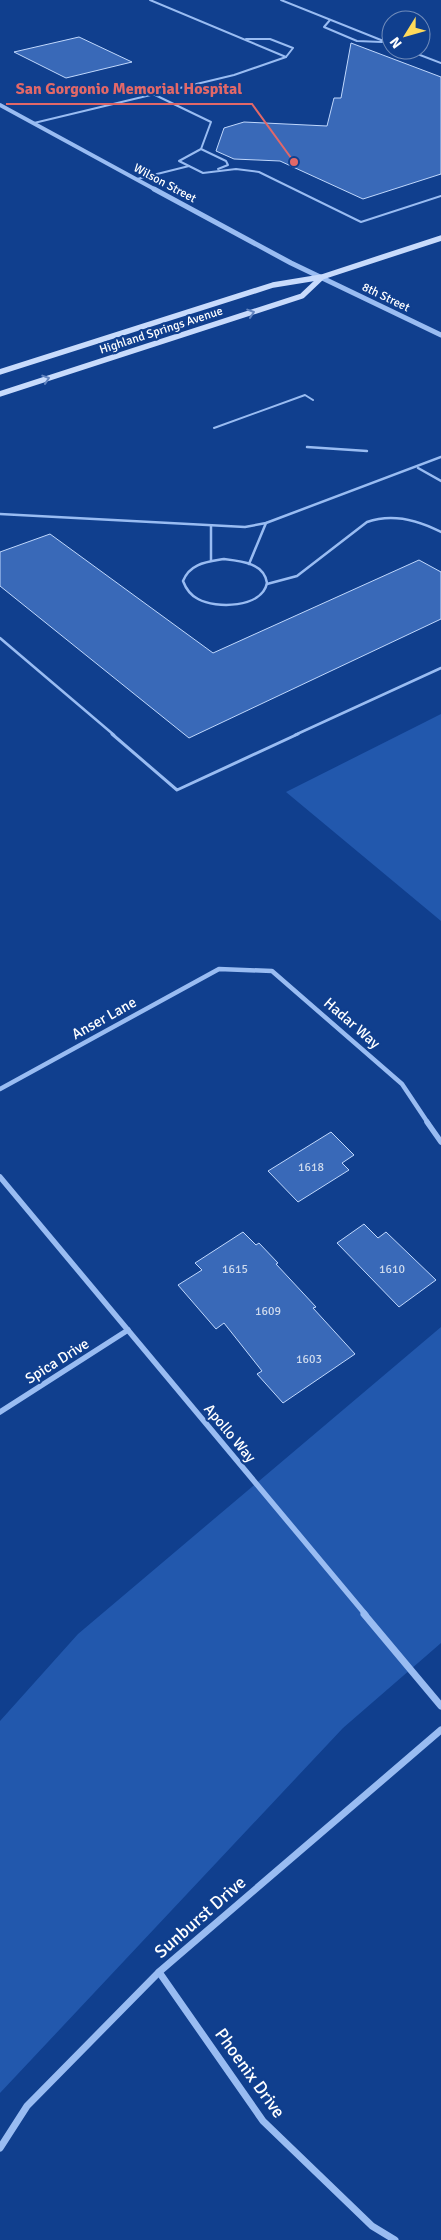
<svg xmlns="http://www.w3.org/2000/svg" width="441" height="2240" viewBox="0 0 441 2240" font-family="Signika,sans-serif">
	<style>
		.green { fill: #2258ad }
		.building { fill: #3969b8; stroke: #c0d8fd }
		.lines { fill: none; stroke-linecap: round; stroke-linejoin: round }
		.service-far2 { stroke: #99bcf2; stroke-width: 2 }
		.service-far1 { stroke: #99bcf2; stroke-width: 2.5 }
		.service { stroke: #99bcf2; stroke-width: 3 }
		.minor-far2 { stroke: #99bcf2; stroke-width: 4.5 }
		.minor-far1 { stroke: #99bcf2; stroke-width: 5.5 }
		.minor { stroke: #99bcf2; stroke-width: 7 }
		.tertiary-far1 { stroke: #99bcf2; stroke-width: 4 }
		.tertiary { stroke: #99bcf2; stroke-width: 5 }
		.secondary { stroke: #c8dbfc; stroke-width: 5.5 }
		.oneway { stroke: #6385c0 }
		.labels { text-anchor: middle; stroke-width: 4.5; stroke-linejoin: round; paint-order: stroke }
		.far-street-label { font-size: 12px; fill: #fff; stroke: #103f8e }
		.number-label { font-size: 12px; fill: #cedaed }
		.street-label { font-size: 15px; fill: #fff; stroke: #103f8e }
		.near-street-label { font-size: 18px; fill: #fff; stroke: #103f8e }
		.leader { fill: none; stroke: #e26868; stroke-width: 2 }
		.callout-dot { fill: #e26868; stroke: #103f8e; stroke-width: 2 }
		.callout-label { font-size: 16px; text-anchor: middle; font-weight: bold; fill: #e26868; stroke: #103f8e; stroke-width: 4.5; stroke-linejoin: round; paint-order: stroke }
	</style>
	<rect width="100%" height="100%" fill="#103f8e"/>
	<g class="green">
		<polygon points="441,714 441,921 286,792"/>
		<polygon points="441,1327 441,1643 343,1728 0,2093 0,1721 78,1634"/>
	</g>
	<g class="building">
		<polygon points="79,37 132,62 66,78 14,52"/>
		<polygon points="351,43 441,77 441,174 363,199 280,161 234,159 216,151 224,128 244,122 327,126 334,98 341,98"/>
		<polygon points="50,534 213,653 419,560 441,572 441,619 189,738 0,586 0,552"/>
		<polygon points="331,1132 354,1155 342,1163 349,1170 298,1202 268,1171"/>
		<polygon points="364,1224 378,1238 386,1232 436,1280 399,1307 337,1243"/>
		<polygon points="243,1232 256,1245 259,1243 278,1263 276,1264 316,1307 313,1308 355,1354 283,1403 257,1374 262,1371 224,1323 216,1329 178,1285 202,1270 195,1263"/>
	</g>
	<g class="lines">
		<g class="service-far2">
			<polyline points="281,0 391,44"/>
			<polyline points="330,20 324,27 357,41 382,42"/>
			<polyline points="246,39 270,39 293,48 286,57"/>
			<polyline points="407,50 441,63"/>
			<polyline points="153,94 211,122 201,149 179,161 189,166"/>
			<polyline points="34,123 234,75 286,57 150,0"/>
			<polyline points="201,149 226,161 228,165 218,169"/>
			<polyline points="137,179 189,166 203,173 236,169 259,172 361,222 441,196"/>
			<polyline points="214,428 305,395 313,400"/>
		</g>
		<g class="service-far1">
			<polyline points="307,447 367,451"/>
			<polyline points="418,468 441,481"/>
			<polyline points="0,514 245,527 266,523 441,457"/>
			<polyline points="211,526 211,560"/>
			<path d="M 224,559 C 241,561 264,563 267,583 C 262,608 216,609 198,599 C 190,595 186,589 183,581 C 190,563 207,562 224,559 Z"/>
			<polyline points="249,564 266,523"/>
			<path d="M 267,584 L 297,576 L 367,522 C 392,513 418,520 441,532"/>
			<polyline points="0,638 114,735"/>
			<polyline points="295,735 441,668"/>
		</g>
		<polyline class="service" points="112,734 177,790 298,734"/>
		<polyline class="minor-far2" points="0,1089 219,969 272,971 402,1084 428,1123"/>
		<g class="minor-far1">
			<polyline points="427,1122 441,1142"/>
			<polyline points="0,1177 366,1615"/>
			<polyline points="0,1412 128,1330"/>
		</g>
		<g class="minor">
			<polyline points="364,1614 441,1706"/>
			<polyline points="159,1972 263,2121 372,2226 395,2240"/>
			<polyline points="0,2148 27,2106 159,1972 441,1730"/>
		</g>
		<polyline class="tertiary-far1" points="0,105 156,190"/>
		<polyline class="tertiary" points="154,189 291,263 441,335"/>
		<g class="secondary">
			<polyline points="0,372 273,285 322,277 441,238"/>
			<polyline points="0,394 302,296 321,278"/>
		</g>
	</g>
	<defs><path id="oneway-chevron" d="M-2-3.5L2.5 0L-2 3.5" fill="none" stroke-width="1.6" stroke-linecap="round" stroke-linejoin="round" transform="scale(1.25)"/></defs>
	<g class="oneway">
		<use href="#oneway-chevron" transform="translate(251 313) rotate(-18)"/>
		<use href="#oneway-chevron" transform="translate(46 379) rotate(-18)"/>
	</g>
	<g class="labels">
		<g class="far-street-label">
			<text transform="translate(165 183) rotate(28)" y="4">Wilson Street</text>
			<text transform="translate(386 297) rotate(26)" y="4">8th Street</text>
			<text transform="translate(161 330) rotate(-18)" y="4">Highland Springs Avenue</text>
		</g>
		<g class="number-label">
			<text x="311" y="1171">1618</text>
			<text x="235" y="1273">1615</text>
			<text x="392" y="1273">1610</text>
			<text x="268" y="1315">1609</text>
			<text x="309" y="1363">1603</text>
		</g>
		<g class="street-label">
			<text transform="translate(104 1018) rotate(-29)" y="5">Anser Lane</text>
			<text transform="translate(352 1023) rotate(41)" y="5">Hadar Way</text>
			<text transform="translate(57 1361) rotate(-32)" y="5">Spica Drive</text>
			<text transform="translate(230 1433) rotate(50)" y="5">Apollo Way</text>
		</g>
		<g class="near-street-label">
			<text transform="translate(200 1917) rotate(-41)" y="6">Sunburst Drive</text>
			<text transform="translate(250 2073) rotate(54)" y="6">Phoenix Drive</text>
		</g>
	</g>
	<path class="leader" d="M294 162L252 104H6"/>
	<circle class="callout-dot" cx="294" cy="162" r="5"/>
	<g class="callout-label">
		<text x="129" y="94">San Gorgonio Memorial Hospital</text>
	</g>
	<g transform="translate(406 35) rotate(233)"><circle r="24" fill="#103f8e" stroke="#708cbb"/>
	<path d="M0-4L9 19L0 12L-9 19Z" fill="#ffda5a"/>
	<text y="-8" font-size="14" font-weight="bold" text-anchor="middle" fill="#ffffff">N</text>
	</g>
</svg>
